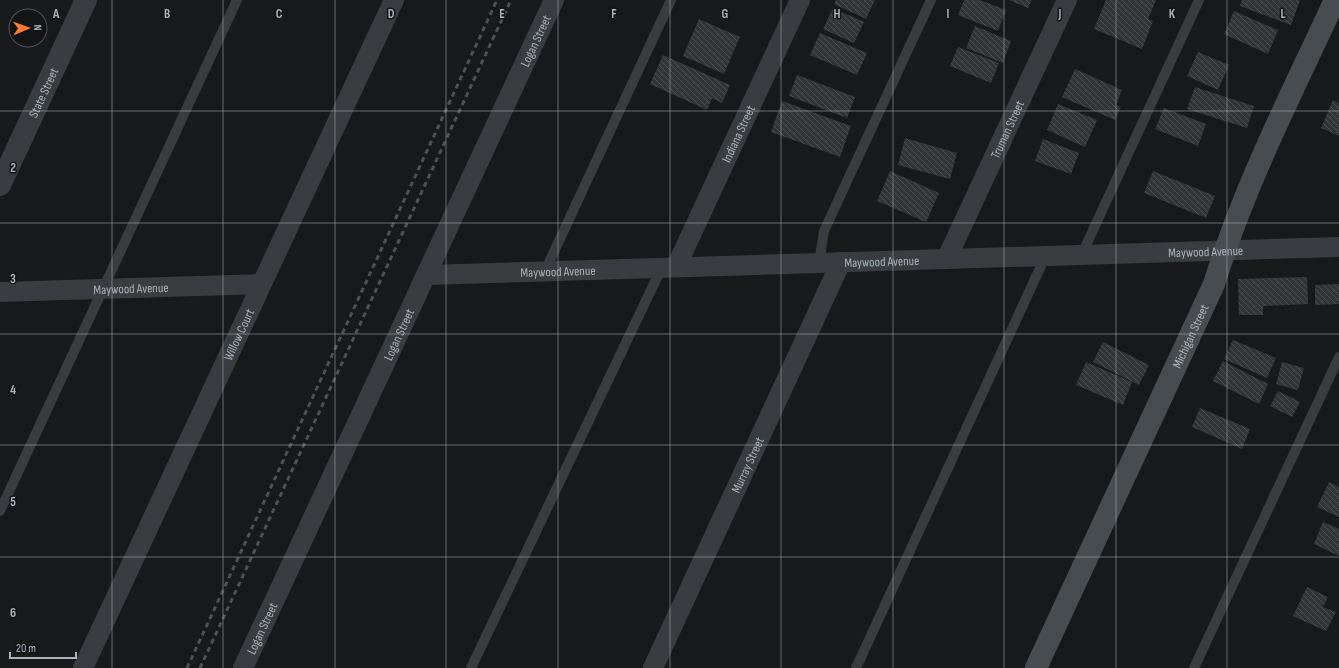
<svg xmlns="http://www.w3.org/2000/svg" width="1339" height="668" viewBox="0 0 1339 668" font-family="'Sofia Sans Condensed',sans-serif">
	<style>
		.building { fill: url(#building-back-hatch) }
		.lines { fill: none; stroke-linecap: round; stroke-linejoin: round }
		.service { stroke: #393c40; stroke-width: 10 }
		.minor { stroke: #393c40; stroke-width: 20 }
		.tertiary { stroke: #393c40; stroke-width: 22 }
		.secondary { stroke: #474c51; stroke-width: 22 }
		.rail { stroke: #4c5156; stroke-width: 3; stroke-dasharray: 5 4; stroke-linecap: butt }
		.grid { fill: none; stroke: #a9b4bc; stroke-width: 1; stroke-opacity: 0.55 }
		.labels { text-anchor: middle; stroke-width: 3; stroke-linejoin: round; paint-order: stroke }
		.street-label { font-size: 13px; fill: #a9b4bc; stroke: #131416 }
		.grid-label { font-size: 13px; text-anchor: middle; font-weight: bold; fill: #a9b4bc; stroke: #131416; stroke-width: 3; stroke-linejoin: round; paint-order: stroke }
	</style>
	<defs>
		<pattern id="building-back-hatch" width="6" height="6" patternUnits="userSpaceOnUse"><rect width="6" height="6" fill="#333437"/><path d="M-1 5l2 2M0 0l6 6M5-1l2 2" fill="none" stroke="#4e4f52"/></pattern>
	</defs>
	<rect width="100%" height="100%" fill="#18191b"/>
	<g class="building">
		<polygon points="836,0 875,0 866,19 834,4"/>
		<polygon points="964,0 980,0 1006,10 998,31 958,15"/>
		<polygon points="1009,0 1032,0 1028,8"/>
		<polygon points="1106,0 1156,0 1148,19 1153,21 1142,49 1094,29"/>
		<polygon points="1242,0 1300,0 1291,25 1240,6"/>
		<polygon points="833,8 864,22 854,43 823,29"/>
		<polygon points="1234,11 1278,30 1268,54 1224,34"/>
		<polygon points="699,19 740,37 724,74 683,56"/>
		<polygon points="975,26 1011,41 1003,63 966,48"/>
		<polygon points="820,33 867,53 857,75 810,55"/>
		<polygon points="958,47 999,63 991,83 950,66"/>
		<polygon points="1198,52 1229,65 1218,90 1187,76"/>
		<polygon points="663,55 730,85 722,103 712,98 707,110 650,84"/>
		<polygon points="1075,69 1122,90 1116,105 1121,107 1115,120 1062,97"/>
		<polygon points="797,75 855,97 847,118 789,96"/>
		<polygon points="1195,87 1254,106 1247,128 1187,109"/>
		<polygon points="1333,100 1339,103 1339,136 1321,128"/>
		<polygon points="782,101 851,126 840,157 771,132"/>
		<polygon points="1058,104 1097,120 1085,147 1047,130"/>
		<polygon points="1164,108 1206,124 1198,146 1155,129"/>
		<polygon points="905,138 957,153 950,179 898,165"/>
		<polygon points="1043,139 1079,153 1071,174 1035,161"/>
		<polygon points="890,171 939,193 926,222 877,201"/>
		<polygon points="1153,171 1215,196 1206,218 1144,193"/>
		<polygon points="1307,277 1308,304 1263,306 1263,315 1239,315 1238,279"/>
		<polygon points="1339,284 1339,304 1315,305 1315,285"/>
		<polygon points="1233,340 1276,358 1267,378 1224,359"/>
		<polygon points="1103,342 1149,365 1139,385 1093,362"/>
		<polygon points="1223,361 1268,384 1259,404 1213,381"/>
		<polygon points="1086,362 1132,382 1123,405 1076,385"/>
		<polygon points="1282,362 1304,368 1298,390 1276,384"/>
		<polygon points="1278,391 1300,402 1292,417 1270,406"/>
		<polygon points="1200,408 1250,429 1242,449 1192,427"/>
		<polygon points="1329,482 1339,487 1339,517 1317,507"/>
		<polygon points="1323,522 1339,529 1339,556 1314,544"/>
		<polygon points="1307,587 1328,597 1323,607 1336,612 1326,631 1293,616"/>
	</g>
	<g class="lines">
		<g class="service">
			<polyline points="1082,254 1199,0"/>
			<polyline points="819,263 824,231 931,0"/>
			<polyline points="545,271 671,0"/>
			<polyline points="0,511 237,0"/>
			<polyline points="471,668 662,267"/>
			<polyline points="856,668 1046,255"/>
			<polyline points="1194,668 1339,357"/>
		</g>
		<g class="minor">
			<path id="s1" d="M 947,258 L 1067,0"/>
			<path id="s2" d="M 676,267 L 800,0"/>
			<path id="s3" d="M 426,275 L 1339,247"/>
			<path id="s4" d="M 0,292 L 261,284"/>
			<path id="s5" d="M 83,668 L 394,0"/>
			<path id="s6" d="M 243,668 L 554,0"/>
			<path id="s7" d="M 653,668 L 841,262"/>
		</g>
		<path class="tertiary" id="s8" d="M 0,185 L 86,0"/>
		<path class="secondary" id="s9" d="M 1036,668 L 1214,284 C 1244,186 1292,93 1335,0"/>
		<g class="rail">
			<polyline points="187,668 497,0"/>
			<polyline points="200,668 511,0"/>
		</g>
	</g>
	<path class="grid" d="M 112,0 L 112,668M 223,0 L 223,668M 335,0 L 335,668M 446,0 L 446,668M 558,0 L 558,668M 670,0 L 670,668M 781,0 L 781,668M 893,0 L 893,668M 1004,0 L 1004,668M 1116,0 L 1116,668M 1227,0 L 1227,668M 0,111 L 1339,111M 0,223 L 1339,223M 0,334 L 1339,334M 0,445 L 1339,445M 0,557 L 1339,557"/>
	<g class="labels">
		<g class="street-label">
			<text dy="5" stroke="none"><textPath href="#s6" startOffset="692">Logan Street</textPath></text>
			<text dy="5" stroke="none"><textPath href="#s8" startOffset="102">State Street</textPath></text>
			<text dy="5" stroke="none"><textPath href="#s1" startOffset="142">Truman Street</textPath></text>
			<text dy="5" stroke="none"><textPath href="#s2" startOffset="147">Indiana Street</textPath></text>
			<text dy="5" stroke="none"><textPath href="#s3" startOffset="780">Maywood Avenue</textPath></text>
			<text dy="5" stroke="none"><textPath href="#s3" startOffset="456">Maywood Avenue</textPath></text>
			<text dy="5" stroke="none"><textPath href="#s3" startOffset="132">Maywood Avenue</textPath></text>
			<text dy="5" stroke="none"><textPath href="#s4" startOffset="131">Maywood Avenue</textPath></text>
			<text dy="5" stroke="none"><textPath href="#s5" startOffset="368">Willow Court</textPath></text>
			<text dy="5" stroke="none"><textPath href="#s6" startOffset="368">Logan Street</textPath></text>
			<text dy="5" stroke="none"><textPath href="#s9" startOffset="366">Michigan Street</textPath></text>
			<text dy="5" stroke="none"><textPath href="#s7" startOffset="224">Murray Street</textPath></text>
			<text dy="5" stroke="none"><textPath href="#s6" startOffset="44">Logan Street</textPath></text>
		</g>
	</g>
	<g class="grid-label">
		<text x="56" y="18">A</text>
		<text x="167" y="18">B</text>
		<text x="279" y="18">C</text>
		<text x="391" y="18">D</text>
		<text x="502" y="18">E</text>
		<text x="614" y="18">F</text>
		<text x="725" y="18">G</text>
		<text x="837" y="18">H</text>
		<text x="948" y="18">I</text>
		<text x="1060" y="18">J</text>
		<text x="1172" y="18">K</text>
		<text x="1283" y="18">L</text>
		<text x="13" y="172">2</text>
		<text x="13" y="283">3</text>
		<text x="13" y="394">4</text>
		<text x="13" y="506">5</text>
		<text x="13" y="617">6</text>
	</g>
	<g transform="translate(28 28) rotate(88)"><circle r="19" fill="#131416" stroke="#4f5458"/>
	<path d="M0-3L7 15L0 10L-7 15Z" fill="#ff7a2c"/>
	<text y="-6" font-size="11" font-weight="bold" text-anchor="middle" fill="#a9b4bc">N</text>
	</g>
	<path d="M10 652v6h66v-6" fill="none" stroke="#a9b4bc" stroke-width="2"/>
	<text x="16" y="652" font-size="12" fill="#a9b4bc" stroke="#131416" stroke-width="3" paint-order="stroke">20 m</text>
</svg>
